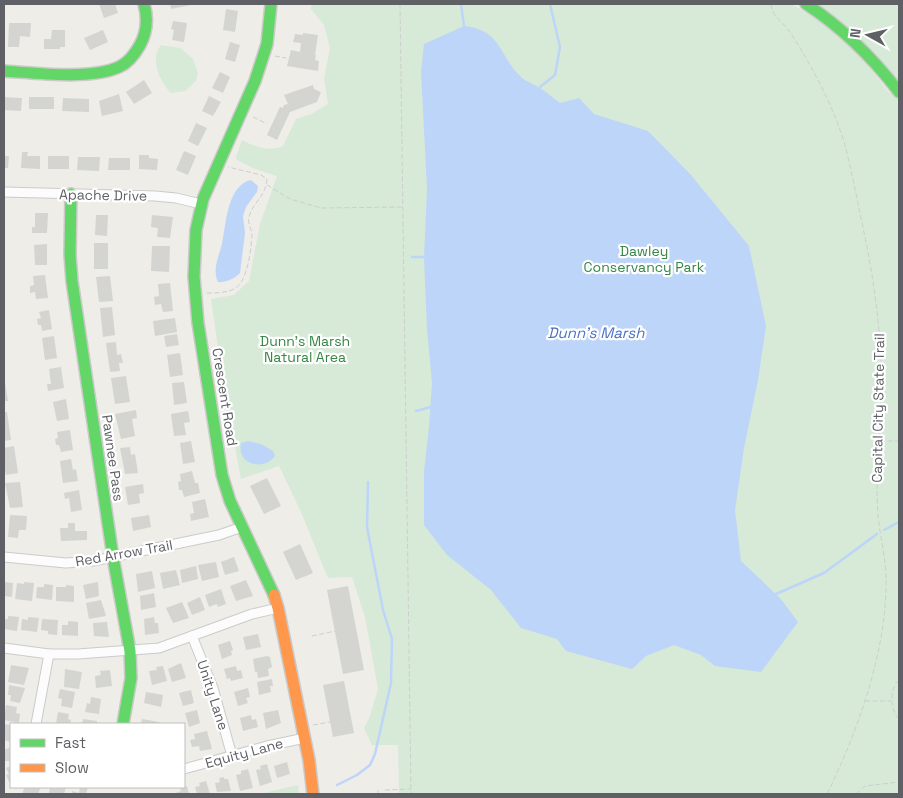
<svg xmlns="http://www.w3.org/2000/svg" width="903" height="798" viewBox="0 0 903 798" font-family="'Space Grotesk',sans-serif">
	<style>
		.green { fill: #d6ead7 }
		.water { fill: #bdd5f8 }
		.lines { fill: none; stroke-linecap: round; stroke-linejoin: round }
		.stream { stroke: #bdd5f8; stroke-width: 2.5 }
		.building { fill: #d4d4d1 }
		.street-casing { stroke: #cbcbcb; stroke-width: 11 }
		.fast-casing { stroke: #cacac8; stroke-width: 14 }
		.slow-casing { stroke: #cacac8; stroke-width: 14 }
		.path { stroke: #cccfce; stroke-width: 1; stroke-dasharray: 5 2.5; stroke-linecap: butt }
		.street { stroke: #fcfcfc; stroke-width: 9 }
		.fast { stroke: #63d668; stroke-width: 11 }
		.slow { stroke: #ff974d; stroke-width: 11 }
		.labels { text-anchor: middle; stroke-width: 4.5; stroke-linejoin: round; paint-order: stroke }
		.street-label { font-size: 14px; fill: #5e6066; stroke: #fff }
		.park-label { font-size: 14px; fill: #368645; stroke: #fff }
		.water-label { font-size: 15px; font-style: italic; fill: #4972c4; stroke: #fff }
	</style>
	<rect width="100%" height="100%" fill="#eeede8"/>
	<g class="green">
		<path d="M 311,4 L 791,4 C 835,28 861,54 890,94 L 899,88 L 899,794 L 399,794 L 398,745 L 372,745 L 364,728 L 370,716 L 378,689 L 365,617 L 352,577 L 328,578 L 300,510 L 279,466 L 241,479 L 223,383 L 211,299 L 234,295 L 249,281 L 260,224 L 277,176 L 255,169 L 237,160 L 236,157 L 242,140 C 255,147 269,152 283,146 L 296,119 L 311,114 L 328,104 L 324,79 L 330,48 L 324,25 L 311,9 Z"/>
		<path d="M 814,4 L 899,4 L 899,82 C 876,49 848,25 814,4 Z"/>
		<path d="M 161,45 L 180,48 L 193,59 L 198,73 L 196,81 L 185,91 L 171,93 C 160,82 149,59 161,45 Z"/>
		<polygon points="298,785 299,794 259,794"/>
	</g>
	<g class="water">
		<path d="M 464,26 C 501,30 498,53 519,75 C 524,81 532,83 538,87 C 546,91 553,98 560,103 L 579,98 L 594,114 L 648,131 L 691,175 L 749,246 L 766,326 L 758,380 L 744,448 L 735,510 L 741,561 L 781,599 L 798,622 L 761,672 L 715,666 L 701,655 L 674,645 L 646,656 L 632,669 L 566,651 L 557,639 L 521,628 L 491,590 L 447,555 L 424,525 L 424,471 L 429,427 L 432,383 L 427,329 L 424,257 L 427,189 L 421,72 L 424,44 Z"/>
		<path d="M 251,180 L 258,186 L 257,192 L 246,207 L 243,216 L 245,233 L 240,273 C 236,278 225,283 218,282 C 212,269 219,256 222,244 C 226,225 227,185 251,180 Z"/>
		<path d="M 248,441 L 261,444 L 273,451 L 275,456 C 263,472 236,464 241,443 Z"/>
	</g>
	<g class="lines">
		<g class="stream">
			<polyline points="461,4 464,26"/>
			<polyline points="540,87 555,75 560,47 550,4"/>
			<polyline points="412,257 424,257"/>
			<polyline points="416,411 431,407"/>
			<polyline points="884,530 899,522"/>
			<polyline points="776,594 824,573 877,534"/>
			<polyline points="337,785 357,775 370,765 375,754 391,683 392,639 383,610 367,527 368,482"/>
		</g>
	</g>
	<g class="building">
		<polygon points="99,4 115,4 118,13 104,18"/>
		<polygon points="170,4 190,4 191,5 171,9"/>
		<polygon points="226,9 238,11 235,32 223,30"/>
		<polygon points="173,21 187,23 184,42 172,40 174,30 171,29"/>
		<polygon points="9,23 31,23 30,37 20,36 19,47 8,47"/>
		<polygon points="52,30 65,30 65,47 60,47 60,49 44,49 44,39 51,39"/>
		<polygon points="103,30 108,42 90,50 84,38"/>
		<polygon points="303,33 318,35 315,55 316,55 315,60 319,61 318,71 287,66 291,50 300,52 301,43 293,42 295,34 303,35"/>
		<polygon points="230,42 240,45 235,62 225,59"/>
		<polygon points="220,72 230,77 223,93 212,88"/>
		<polygon points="144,80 152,93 134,104 126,92"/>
		<polygon points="313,85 314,89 321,92 317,102 290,112 277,140 267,135 280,107 283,108 284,105 288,104 284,95"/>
		<polygon points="119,94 123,111 102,116 99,101"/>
		<polygon points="209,96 221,102 213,116 202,111"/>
		<polygon points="4,97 22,98 21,111 4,110"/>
		<rect x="29" y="97" width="25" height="12"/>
		<polygon points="63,98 89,99 89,112 62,111"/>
		<polygon points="196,123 207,128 198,146 188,141"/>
		<polygon points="184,151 196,156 188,175 176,170"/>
		<polygon points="22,152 28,152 27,156 40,156 40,169 21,168"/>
		<polygon points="139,155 149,155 149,158 158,159 157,170 139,169"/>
		<polygon points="4,156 9,156 8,168 4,168"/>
		<rect x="48" y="156" width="21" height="13"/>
		<polygon points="78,157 100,157 99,171 77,170"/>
		<polygon points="109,158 130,158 130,170 108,170"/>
		<polygon points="35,213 48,213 47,233 32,233 32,227 35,227"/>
		<polygon points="96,215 108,215 107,236 95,235"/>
		<polygon points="152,215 173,217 170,238 157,237 158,228 151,227"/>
		<rect x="94" y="243" width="14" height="26"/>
		<polygon points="47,244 47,265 35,265 34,245"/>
		<polygon points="152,246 170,246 169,272 151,271"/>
		<polygon points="45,275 48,298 36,299 35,292 30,293 30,286 34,285 33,276"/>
		<polygon points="110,276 113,301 99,302 96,277"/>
		<polygon points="170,283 173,311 163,312 161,304 155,305 154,297 159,296 158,284"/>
		<polygon points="112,307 115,335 103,337 100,308"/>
		<polygon points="49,310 52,329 42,331 41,325 38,325 37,319 41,318 39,312"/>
		<polygon points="175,318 177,332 155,336 153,321"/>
		<polygon points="177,334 179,345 166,347 164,336"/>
		<polygon points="54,336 57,358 45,360 42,338"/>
		<polygon points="116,342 117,355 121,354 123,363 119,363 120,371 110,372 106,343"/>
		<polygon points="180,353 183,375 170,377 167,355"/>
		<polygon points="61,367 64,388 48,391 47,384 51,384 49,369"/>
		<polygon points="126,376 130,402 115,404 111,378"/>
		<polygon points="4,377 8,401 4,401"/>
		<polygon points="184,382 187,403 174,405 172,383"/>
		<polygon points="66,399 69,419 57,421 53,402"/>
		<polygon points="136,410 137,418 132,419 135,436 121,439 115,414"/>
		<polygon points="188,411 190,422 184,423 186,435 174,436 171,414"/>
		<polygon points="4,412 7,412 11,440 4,441"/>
		<polygon points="70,430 73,450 61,452 59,445 56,445 55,439 58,438 57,432"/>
		<polygon points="191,441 195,462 183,464 180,443"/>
		<polygon points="14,446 18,473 6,475 4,467 4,448"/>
		<polygon points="130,447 131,455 135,454 138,473 125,474 120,448"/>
		<polygon points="71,459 73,470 76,469 78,481 63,483 60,461"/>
		<polygon points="192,471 195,483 198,483 200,493 184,497 182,490 179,490 178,482 181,481 180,474"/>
		<polygon points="267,478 281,506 264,514 250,486"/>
		<polygon points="20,482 23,507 10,508 5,483"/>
		<polygon points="143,484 144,493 139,494 140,503 128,505 125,487"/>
		<polygon points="79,490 82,510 71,512 69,498 65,499 64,493"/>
		<polygon points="205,499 209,517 191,521 190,514 194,513 192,502"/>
		<polygon points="10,515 27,516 26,530 19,530 18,538 8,537"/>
		<polygon points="149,515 151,527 133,531 131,518"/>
		<polygon points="68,523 75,523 75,531 87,531 87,540 61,541 60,528 68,528"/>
		<polygon points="300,544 313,573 296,580 283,552"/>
		<polygon points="234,557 239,571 225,575 221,562"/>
		<polygon points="216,562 219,577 202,581 198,565"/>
		<polygon points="196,566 198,579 182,583 180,570"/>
		<polygon points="176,570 180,585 163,589 160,573"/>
		<polygon points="152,571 155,588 138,592 136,574"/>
		<polygon points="246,580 253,596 236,601 230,586"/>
		<polygon points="4,582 13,583 12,597 4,596"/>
		<polygon points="24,582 34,583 32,601 15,599 17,583 24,584"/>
		<polygon points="98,582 99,596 86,599 83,585"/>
		<polygon points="44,584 53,585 52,600 36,598 37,587 44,587"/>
		<polygon points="66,585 74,586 74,602 56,601 56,587 66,587"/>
		<polygon points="348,586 364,670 343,674 327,590"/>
		<polygon points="221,589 226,604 218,607 217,604 209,607 205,595"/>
		<polygon points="154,593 156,607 141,610 140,596"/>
		<polygon points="200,597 205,610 192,615 187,603"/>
		<polygon points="101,600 106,616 89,619 86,603"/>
		<polygon points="182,602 189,618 173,623 166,608"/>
		<polygon points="8,616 19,617 17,631 4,629 4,619 8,619"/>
		<polygon points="28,617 39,618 37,632 21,630 22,619 28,620"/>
		<polygon points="154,617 155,623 158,623 159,633 145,635 144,619"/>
		<polygon points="42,619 58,620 57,635 48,634 48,631 41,630"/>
		<polygon points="68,621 78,622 78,636 62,635 62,625 68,625"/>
		<polygon points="107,622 109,637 94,636 93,623"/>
		<polygon points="258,634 261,647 246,650 243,637"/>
		<polygon points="230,641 233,650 231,651 232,655 222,659 218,645"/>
		<polygon points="267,656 270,657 272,667 268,669 269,676 258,678 257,672 255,672 253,659"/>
		<polygon points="181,663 186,678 172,682 168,669"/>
		<polygon points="11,665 29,668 24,685 8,682"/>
		<polygon points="163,666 167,681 152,685 149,671 157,670 156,667"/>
		<polygon points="236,666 237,671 241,670 243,678 231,681 230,678 227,679 224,669"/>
		<polygon points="65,669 82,672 79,689 64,687"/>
		<polygon points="110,670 112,686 96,688 95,676 101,675 100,671"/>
		<polygon points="272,679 273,686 270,686 271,692 259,695 257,682"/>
		<polygon points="344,681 354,733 333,737 323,685"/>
		<polygon points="9,685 25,688 20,703 10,701 11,695 8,695"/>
		<polygon points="248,688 250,697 246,698 248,703 238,706 234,692"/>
		<polygon points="60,689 75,692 72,708 61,706 62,699 58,698"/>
		<polygon points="191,690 194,703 183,706 179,693"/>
		<polygon points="146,692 163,695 161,707 144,703"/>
		<polygon points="91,697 101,699 99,714 85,712 87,703 90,704"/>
		<polygon points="6,705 17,707 16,713 20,714 19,723 4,720"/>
		<polygon points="197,710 200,723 189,727 185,713"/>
		<polygon points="278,710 281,723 266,729 263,713"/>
		<polygon points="58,712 69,714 68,719 71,720 70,724 56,724"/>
		<polygon points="251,715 252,720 256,719 258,727 243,731 240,718"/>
		<polygon points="83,719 97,721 97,724 82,724"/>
		<polygon points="142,719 159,722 159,724 141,724"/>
		<polygon points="4,724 11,725 11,742 4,740"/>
		<polygon points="207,731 212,749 200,751 199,746 192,747 190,740 195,739 194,734"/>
		<polygon points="11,748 11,761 4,761 4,749"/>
		<polygon points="287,762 290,774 277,778 274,766"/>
		<polygon points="267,764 272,782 260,786 256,770 261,769 260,766"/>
		<polygon points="11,766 11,786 6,775 9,774 6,768"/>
		<polygon points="248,769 253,788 240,791 236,775 241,774 241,771"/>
		<polygon points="224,777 224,779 228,779 231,791 217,792 215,783 220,782 219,778"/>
		<polygon points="206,781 210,794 197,794 195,787 200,786 199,783"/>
		<polygon points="187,786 189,794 176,794 176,793 181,791 180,788"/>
		<polygon points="25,787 41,787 38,794 22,794"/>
		<polygon points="50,787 57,789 57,787 66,787 64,794 49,794"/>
		<polygon points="80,787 88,787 86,794 72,794 72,791 79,793"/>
	</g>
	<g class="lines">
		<defs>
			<g id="street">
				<polyline points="4,192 155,196 176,198 201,204"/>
				<polyline points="4,557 66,563 93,561 219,535 242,527"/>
				<polyline points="192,636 213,688 232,756"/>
				<polyline points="4,648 49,654 78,654 159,648 252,614 278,608"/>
				<polyline points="36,724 49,654"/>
				<polyline points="184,769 267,746 305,738"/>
			</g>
			<g id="fast">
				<polyline points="271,4 267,44 255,81 203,199 196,230 194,277 198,323 222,475 230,501 274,595"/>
				<path d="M 806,4 C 843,28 872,57 899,92"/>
				<path d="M 4,71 C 35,73 91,80 119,67 C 128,63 135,54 140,45 C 147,32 148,18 144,4"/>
				<polyline points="71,194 70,255 72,281 113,557 130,651 131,678 123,724"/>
			</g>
			<polyline id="slow" points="274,595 278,608 309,760 313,794"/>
		</defs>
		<use href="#street" class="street-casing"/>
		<use href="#fast" class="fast-casing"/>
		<use href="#slow" class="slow-casing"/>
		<g class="path">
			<polyline points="400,4 411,794"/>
			<path d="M 771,4 C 772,15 779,19 786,27 C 791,33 796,41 800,48 C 818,78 835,111 845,145 C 851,169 856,194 861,218 C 872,269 880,318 881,370 C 882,406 878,442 877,477 C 877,490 877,502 878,515 C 880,538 887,561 886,584 C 886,653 857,733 827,794"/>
			<polyline points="275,56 286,58"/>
			<polyline points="253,117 267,124"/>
			<polyline points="267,185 290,199 321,208 403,207"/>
			<path d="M 207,293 C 217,293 229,293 237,287 C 248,278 251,249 252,235 C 252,229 247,223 249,217 C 253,201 265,199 267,179 L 261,175 L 228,167"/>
			<polyline points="880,441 899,441"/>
			<polyline points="312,636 335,631"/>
			<path d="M 899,680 C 889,689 890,710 899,719"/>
			<polyline points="865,701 891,701"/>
			<polyline points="313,725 330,722"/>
			<polyline points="378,790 378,794"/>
			<polyline points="385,790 411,789"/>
			<polyline points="856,794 865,786 899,782"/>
		</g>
		<use href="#street" class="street"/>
		<use href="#fast" class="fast"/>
		<use href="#slow" class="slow"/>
	</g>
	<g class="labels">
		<g class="street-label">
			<text transform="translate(103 195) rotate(1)" y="5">Apache Drive</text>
			<text transform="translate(225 397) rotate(81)" y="5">Crescent Road</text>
			<text transform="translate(878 408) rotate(-89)" y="5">Capital City State Trail</text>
			<text transform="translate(113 458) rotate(82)" y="5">Pawnee Pass</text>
			<text transform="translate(124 553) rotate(-10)" y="5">Red Arrow Trail</text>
			<text transform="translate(213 695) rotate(72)" y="5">Unity Lane</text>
			<text transform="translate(244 753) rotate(-15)" y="5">Equity Lane</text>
		</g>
		<g class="park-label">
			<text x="644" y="256">Dawley<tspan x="644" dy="16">Conservancy Park</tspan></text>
			<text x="305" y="346">Dunn's Marsh<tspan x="305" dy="16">Natural Area</tspan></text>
		</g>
		<g class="water-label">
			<text x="596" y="338">Dunn's Marsh</text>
		</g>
	</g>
	<rect width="903" height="798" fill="none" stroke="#5e6066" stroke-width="10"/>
	<rect x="10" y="723" width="175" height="65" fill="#ffffff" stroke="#bfbfc2"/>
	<rect x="20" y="739" width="25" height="8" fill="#63d668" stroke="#bfbfc2"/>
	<text x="55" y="748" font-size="15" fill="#5e6066">Fast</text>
	<rect x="20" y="764" width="25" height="8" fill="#ff974d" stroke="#bfbfc2"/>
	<text x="55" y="773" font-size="15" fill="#5e6066">Slow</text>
	<g transform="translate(868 35) rotate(278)" stroke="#ffffff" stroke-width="4" paint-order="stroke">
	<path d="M0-4L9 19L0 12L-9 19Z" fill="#5e6066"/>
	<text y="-8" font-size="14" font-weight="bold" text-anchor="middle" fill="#5e6066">N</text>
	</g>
</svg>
